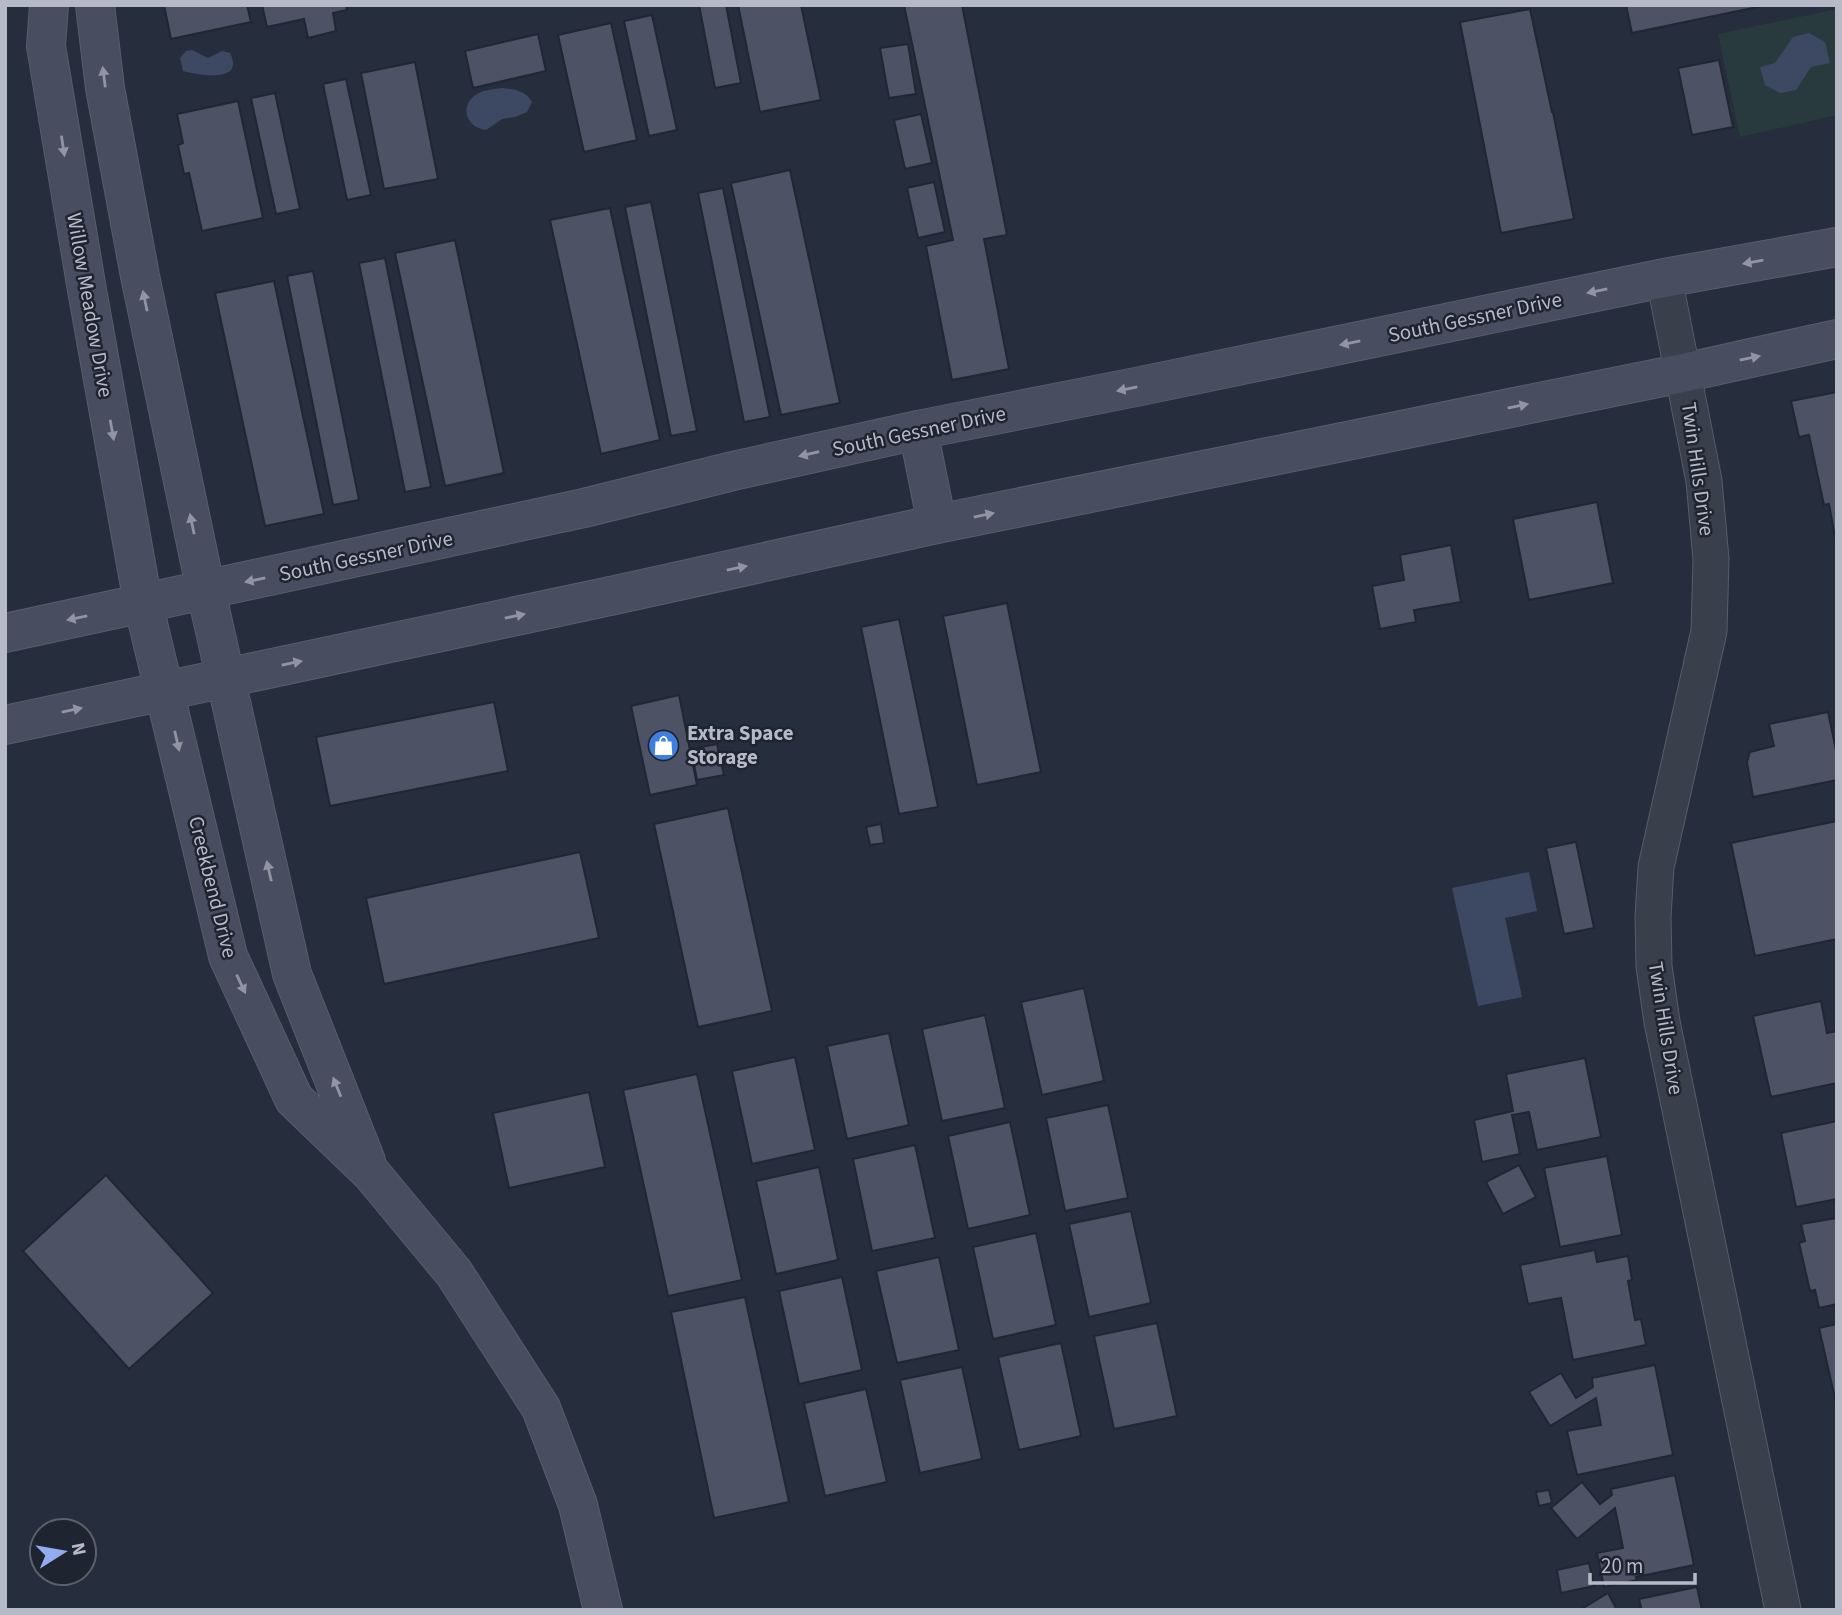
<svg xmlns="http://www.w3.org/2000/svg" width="1842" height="1615" viewBox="0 0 1842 1615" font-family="'Source Sans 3',sans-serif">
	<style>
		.green { fill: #293a3e }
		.water { fill: #3d4963 }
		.building { fill: #4d5364; stroke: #212633; stroke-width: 2 }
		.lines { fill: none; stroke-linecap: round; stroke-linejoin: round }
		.street-casing { stroke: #585d6a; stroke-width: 37 }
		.secondary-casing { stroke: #585d6a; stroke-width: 40 }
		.street { stroke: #3a3f4c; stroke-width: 35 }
		.secondary { stroke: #484e5f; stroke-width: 38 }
		.oneway { fill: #9094a3 }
		.labels { text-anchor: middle; stroke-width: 5; stroke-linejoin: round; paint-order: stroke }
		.street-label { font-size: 21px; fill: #b6bac7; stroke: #1f2431 }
		.poi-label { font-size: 21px; font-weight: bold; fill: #b6bac7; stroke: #1f2431; text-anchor: start }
	</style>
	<rect width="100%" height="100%" fill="#262d3c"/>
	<polygon class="green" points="1837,9 1837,115 1740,137 1718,34"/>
	<g class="water">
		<polygon points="1809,33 1825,42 1830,63 1811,67 1796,90 1780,93 1765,85 1760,67 1775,63 1793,37"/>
		<path d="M 192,50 L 208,58 L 222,51 L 230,53 C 246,84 197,75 183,71 L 180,58 L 186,51 Z"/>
		<path d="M 502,88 C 514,89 526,91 532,102 L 527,112 L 515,117 L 502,119 L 486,130 C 468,128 459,109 474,96 C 482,90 493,89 502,88 Z"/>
		<polygon points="1529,872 1537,911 1505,918 1522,997 1478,1006 1452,888"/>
	</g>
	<g class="building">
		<polygon points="164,5 247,5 251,22 171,39"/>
		<polygon points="262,5 346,5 347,10 333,13 336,31 308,38 304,19 267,27"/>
		<polygon points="699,5 726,5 741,83 715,88"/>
		<polygon points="738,5 801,5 821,100 760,112"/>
		<polygon points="904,5 962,5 1007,235 984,239 1009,369 952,380 926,246 953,240"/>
		<polygon points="1626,5 1767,5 1632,33"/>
		<polygon points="1530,9 1552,112 1553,112 1574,219 1501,233 1460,22"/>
		<polygon points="652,15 677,130 649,136 624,21"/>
		<polygon points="611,23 637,140 584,152 558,35"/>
		<polygon points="538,34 546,71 473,88 465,51"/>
		<polygon points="908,44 916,94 889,98 880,48"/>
		<polygon points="1719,60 1733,127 1692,135 1678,68"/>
		<polygon points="415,62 438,179 384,189 361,73"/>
		<polygon points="346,79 371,195 347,200 323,84"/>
		<polygon points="275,93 300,209 276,214 251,98"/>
		<polygon points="238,101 263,218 202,231 189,173 184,174 178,145 183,143 177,114"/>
		<polygon points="921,114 932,163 905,169 894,120"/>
		<polygon points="790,170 840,403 781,415 731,183"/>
		<polygon points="934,182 945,232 918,238 907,188"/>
		<polygon points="723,188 770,417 744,422 698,193"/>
		<polygon points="651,202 697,431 671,436 625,207"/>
		<polygon points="610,208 660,440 601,454 550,220"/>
		<polygon points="455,240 504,473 445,486 395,253"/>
		<polygon points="385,258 431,487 405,492 359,263"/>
		<polygon points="313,271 359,500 333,505 287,276"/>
		<polygon points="274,281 324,514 265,526 215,293"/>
		<polygon points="1837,392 1837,537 1835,537 1829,504 1824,505 1809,435 1799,437 1791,401"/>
		<polygon points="1597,502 1613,583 1529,600 1513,519"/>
		<polygon points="1451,545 1461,602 1414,610 1416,622 1380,629 1372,586 1404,580 1400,555"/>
		<polygon points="1007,603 1041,772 977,785 943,616"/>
		<polygon points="899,619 938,807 899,814 861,627"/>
		<polygon points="679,695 697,785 650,795 631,706"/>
		<polygon points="494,702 508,771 330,806 316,737"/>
		<polygon points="1828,712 1837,755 1837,780 1753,797 1747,762 1750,752 1774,746 1769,724"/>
		<polygon points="717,744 724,775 697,780 691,749"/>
		<polygon points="728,808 772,1011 698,1027 654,824"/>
		<polygon points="1837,821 1837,939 1755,956 1731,843"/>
		<polygon points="881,824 884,843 870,845 866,827"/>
		<polygon points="1576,842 1594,928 1564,934 1546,848"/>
		<polygon points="580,852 599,938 384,984 366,898"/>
		<polygon points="1084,988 1104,1081 1042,1095 1021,1002"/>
		<polygon points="1821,1001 1827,1033 1837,1031 1837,1083 1771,1097 1753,1016"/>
		<polygon points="985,1015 1005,1108 942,1121 922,1029"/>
		<polygon points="889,1033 909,1125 847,1139 827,1046"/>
		<polygon points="795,1057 815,1150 752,1164 732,1071"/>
		<polygon points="1585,1058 1601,1137 1537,1150 1529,1112 1512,1115 1520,1154 1482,1162 1474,1120 1513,1111 1506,1074"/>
		<polygon points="697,1074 742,1280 668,1296 623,1090"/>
		<polygon points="589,1092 605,1167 509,1188 493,1113"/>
		<polygon points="1108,1105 1128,1198 1065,1211 1046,1118"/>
		<polygon points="1837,1121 1837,1199 1796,1207 1781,1133"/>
		<polygon points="1010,1122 1030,1215 968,1229 948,1136"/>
		<polygon points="915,1145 935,1238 872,1251 853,1159"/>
		<polygon points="1607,1156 1622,1235 1560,1247 1544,1168"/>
		<polygon points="1519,1165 1536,1197 1503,1214 1486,1182"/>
		<polygon points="819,1167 838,1260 776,1274 756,1181"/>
		<polygon points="106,1175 213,1293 129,1369 23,1251"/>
		<polygon points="1131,1211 1151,1303 1089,1317 1069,1224"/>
		<polygon points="1837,1218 1837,1304 1819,1308 1815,1290 1810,1291 1799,1243 1805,1241 1801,1224"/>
		<polygon points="1036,1233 1056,1325 993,1339 973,1247"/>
		<polygon points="1595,1250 1597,1262 1628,1256 1632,1280 1628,1281 1635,1320 1641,1319 1646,1345 1573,1360 1561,1298 1528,1304 1520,1265"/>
		<polygon points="939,1257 959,1350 897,1363 876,1271"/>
		<polygon points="842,1277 862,1370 799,1384 779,1291"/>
		<polygon points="745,1297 789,1502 714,1518 671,1312"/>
		<polygon points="1157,1323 1177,1416 1114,1429 1094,1336"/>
		<polygon points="1837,1324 1837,1407 1819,1328"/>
		<polygon points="1061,1343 1081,1436 1019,1450 998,1357"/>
		<polygon points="1655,1365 1673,1455 1577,1475 1567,1431 1601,1425 1596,1398 1550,1426 1529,1392 1561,1373 1576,1398 1593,1387 1592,1378"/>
		<polygon points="962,1367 982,1459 920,1473 900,1380"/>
		<polygon points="866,1389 887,1482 825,1496 804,1403"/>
		<polygon points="1675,1475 1694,1565 1636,1577 1637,1580 1604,1587 1597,1553 1623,1548 1615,1508 1577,1539 1551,1508 1582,1482 1600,1504 1612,1495 1611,1489"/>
		<polygon points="1549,1490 1552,1503 1539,1506 1536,1492"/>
		<polygon points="1589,1563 1594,1586 1561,1593 1557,1570"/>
		<polygon points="1697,1587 1702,1610 1636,1610 1641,1607 1639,1599"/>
		<polygon points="1608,1593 1617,1610 1580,1610"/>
	</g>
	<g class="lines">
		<defs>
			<polyline id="street" points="1664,278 1704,481 1711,559 1709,631 1656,867 1653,917 1654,966 1662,1022 1783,1610"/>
			<g id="secondary">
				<polyline points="49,5 46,46 87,290 143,603 228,956 294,1099 371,1173 454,1273 541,1408 578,1505 603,1610"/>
				<polyline points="95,5 105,88 140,276 206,591 292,974 366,1161"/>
				<polyline points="918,430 937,524"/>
				<polyline points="5,633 584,508 733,471 918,430 1136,387 1664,278 1837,247"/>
				<polyline points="5,725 615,595 937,524 1683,373 1837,339"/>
			</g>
		</defs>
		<use href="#street" class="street-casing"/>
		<use href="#secondary" class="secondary-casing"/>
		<use href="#street" class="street"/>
		<use href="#secondary" class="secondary"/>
	</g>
	<defs><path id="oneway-solid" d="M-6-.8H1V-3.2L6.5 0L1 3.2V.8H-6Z" transform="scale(1.75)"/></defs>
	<g class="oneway">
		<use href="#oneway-solid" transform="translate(104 77) rotate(-97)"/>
		<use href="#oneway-solid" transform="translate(63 146) rotate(81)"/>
		<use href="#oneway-solid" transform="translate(1753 262) rotate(170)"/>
		<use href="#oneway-solid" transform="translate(1597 291) rotate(168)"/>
		<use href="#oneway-solid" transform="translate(145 301) rotate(-102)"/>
		<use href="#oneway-solid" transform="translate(1350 343) rotate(168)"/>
		<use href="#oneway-solid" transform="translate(1750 358) rotate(-12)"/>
		<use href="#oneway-solid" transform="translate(1127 389) rotate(169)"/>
		<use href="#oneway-solid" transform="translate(1518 406) rotate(-11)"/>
		<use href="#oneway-solid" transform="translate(112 430) rotate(80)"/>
		<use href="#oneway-solid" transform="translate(809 454) rotate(167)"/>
		<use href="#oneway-solid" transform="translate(984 515) rotate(-11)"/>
		<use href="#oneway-solid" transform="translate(192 524) rotate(-102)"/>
		<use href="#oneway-solid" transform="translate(737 568) rotate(-12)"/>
		<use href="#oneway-solid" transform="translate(255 580) rotate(168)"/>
		<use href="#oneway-solid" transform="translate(515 616) rotate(-12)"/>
		<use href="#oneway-solid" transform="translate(77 618) rotate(168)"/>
		<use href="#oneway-solid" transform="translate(292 663) rotate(-12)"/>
		<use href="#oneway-solid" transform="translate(72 710) rotate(-12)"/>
		<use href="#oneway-solid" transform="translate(177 741) rotate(77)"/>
		<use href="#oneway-solid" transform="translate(269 871) rotate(-103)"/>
		<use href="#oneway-solid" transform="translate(241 984) rotate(65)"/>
		<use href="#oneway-solid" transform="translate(337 1087) rotate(-112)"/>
	</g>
	<defs>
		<symbol id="shop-disc" viewBox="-11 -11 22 22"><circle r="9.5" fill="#3f7fe0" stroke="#1f2431"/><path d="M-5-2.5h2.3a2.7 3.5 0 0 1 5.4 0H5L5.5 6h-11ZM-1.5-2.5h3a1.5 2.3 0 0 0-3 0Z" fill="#fff"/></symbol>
	</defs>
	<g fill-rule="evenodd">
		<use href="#shop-disc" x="646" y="728" width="35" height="35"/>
	</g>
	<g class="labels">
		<g class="street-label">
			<text transform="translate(90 305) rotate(80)" y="7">Willow Meadow Drive</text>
			<text transform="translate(1475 317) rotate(-12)" y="7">South Gessner Drive</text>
			<text transform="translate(919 431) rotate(-12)" y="7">South Gessner Drive</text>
			<text transform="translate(1698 469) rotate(82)" y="7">Twin Hills Drive</text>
			<text transform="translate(366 556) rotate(-12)" y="7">South Gessner Drive</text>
			<text transform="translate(213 887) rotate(76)" y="7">Creekbend Drive</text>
			<text transform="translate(1666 1028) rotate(81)" y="7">Twin Hills Drive</text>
		</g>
		<g class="poi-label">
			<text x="687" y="740">Extra Space<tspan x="687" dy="24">Storage</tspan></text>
		</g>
	</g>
	<rect width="1842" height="1615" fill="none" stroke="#b6bac7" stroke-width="14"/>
	<g transform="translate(63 1552) rotate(79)"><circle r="33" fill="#1f2431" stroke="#5b606d" stroke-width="2"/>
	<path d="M0-5L12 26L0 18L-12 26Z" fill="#93acef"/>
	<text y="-10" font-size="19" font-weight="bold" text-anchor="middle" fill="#b6bac7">N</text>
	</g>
	<path d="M1590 1573v10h105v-10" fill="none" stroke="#b6bac7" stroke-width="3.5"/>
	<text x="1601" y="1573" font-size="21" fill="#b6bac7" stroke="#1f2431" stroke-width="5" paint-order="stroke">20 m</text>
</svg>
